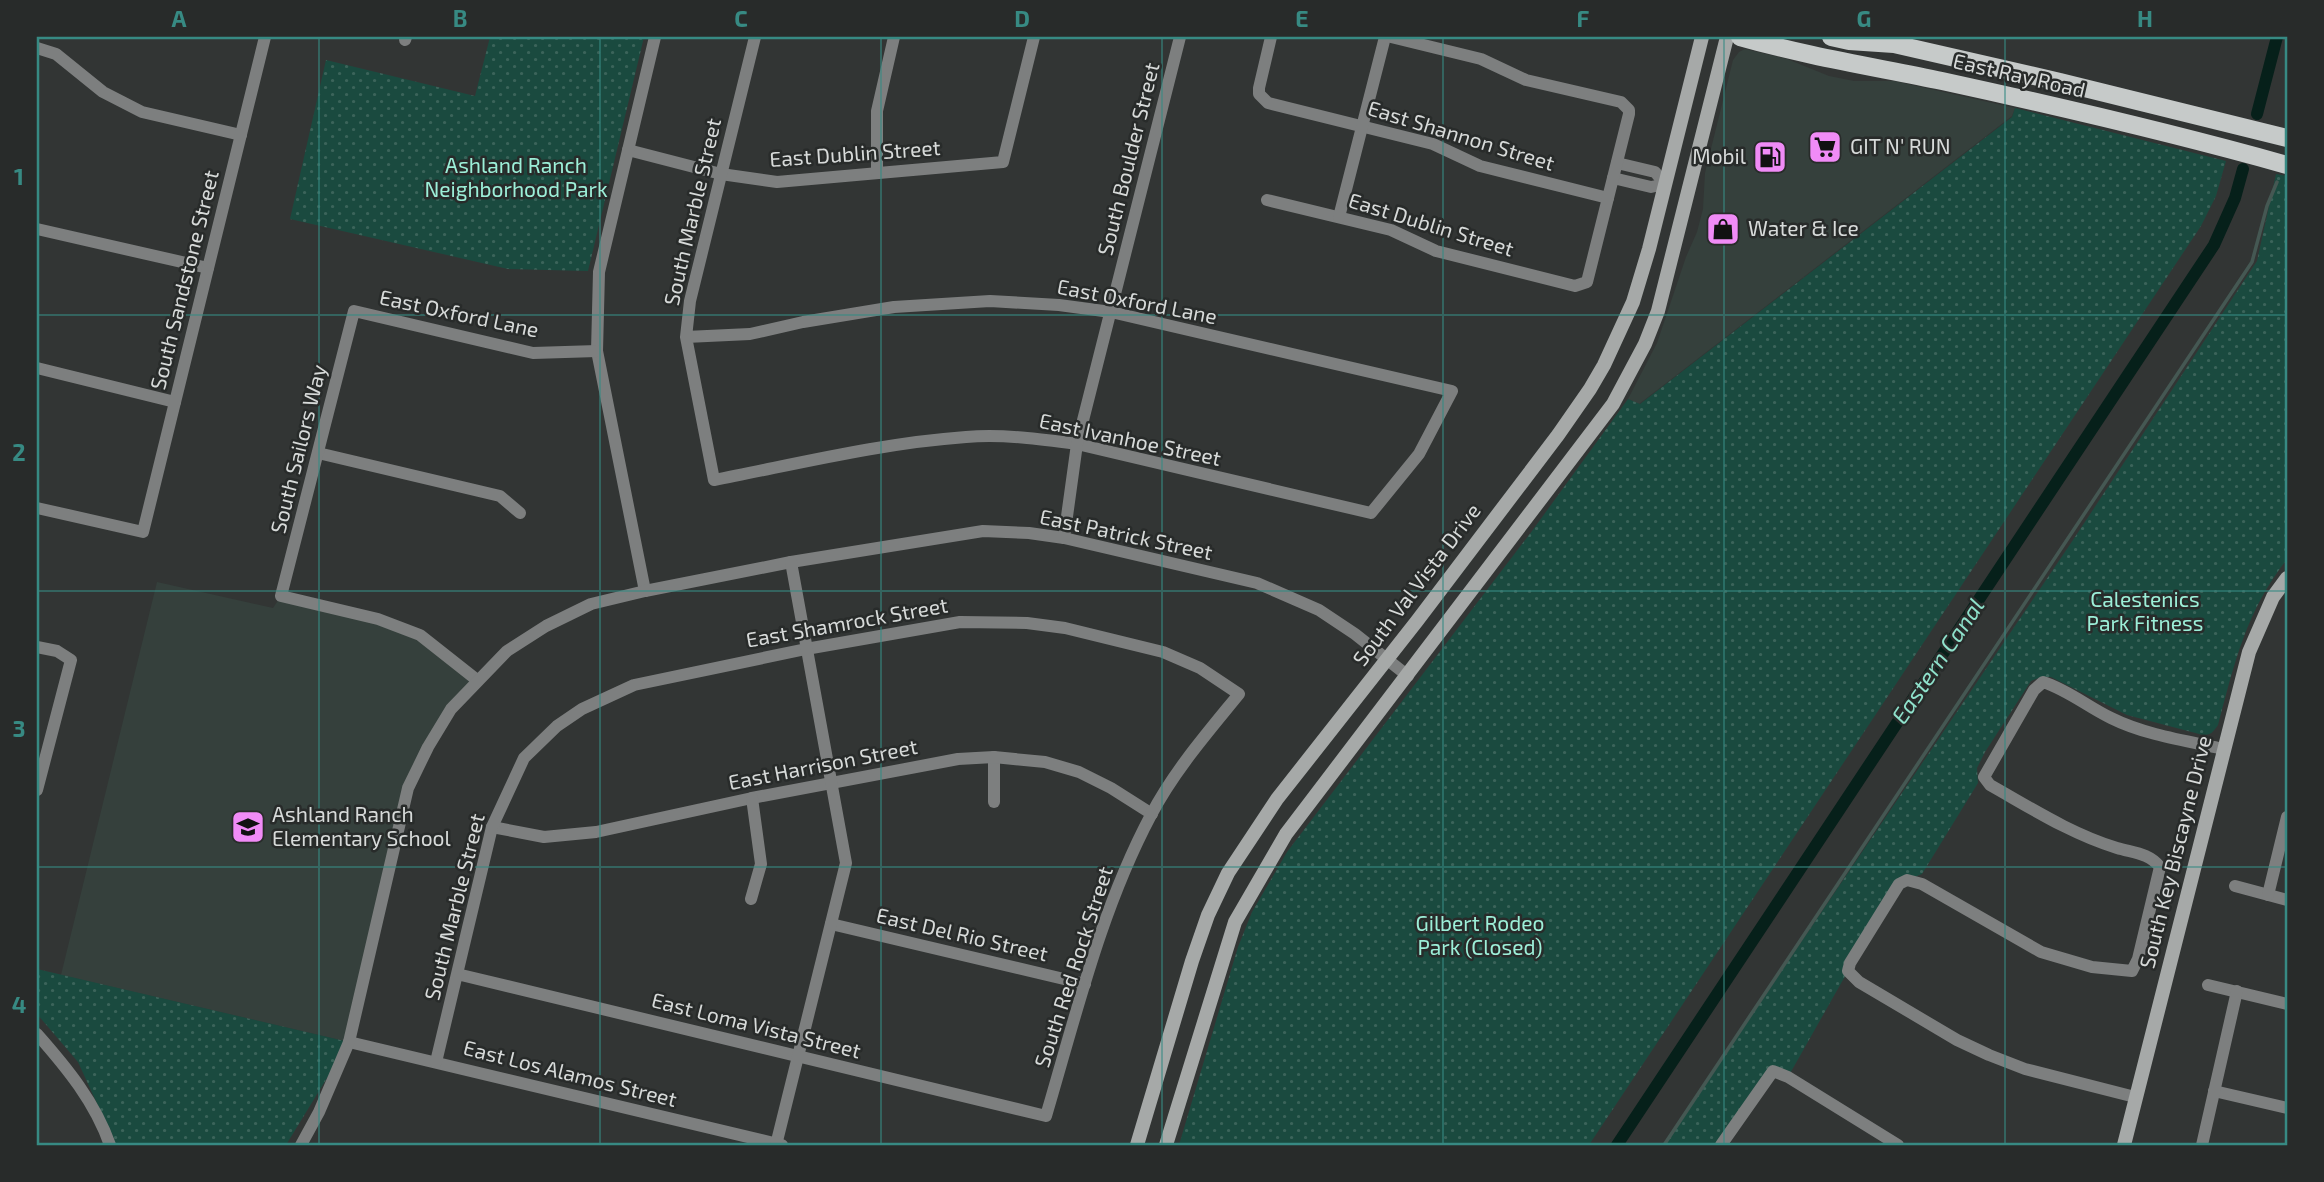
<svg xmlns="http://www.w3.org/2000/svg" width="2324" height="1182" viewBox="0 0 2324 1182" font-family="'Exo 2',sans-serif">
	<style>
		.built { fill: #35403c }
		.park { fill: url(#park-dots) }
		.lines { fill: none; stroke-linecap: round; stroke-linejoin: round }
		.stream { stroke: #455853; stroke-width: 3.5 }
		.canal { stroke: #06201a; stroke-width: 12 }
		.street { stroke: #7d7f7f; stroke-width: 12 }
		.secondary { stroke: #a6a9a8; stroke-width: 14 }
		.primary { stroke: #c6cac9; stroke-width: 18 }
		.grid { fill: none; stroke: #378a83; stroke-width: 2; stroke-opacity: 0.55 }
		.labels { text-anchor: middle; stroke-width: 5; stroke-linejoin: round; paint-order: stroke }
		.street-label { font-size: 21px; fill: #d7dad9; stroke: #282b2a }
		.poi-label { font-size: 21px; fill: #d7dad9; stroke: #282b2a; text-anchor: start }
		.park-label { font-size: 21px; fill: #9cefd8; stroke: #282b2a }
		.water-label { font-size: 23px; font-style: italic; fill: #8fe2cc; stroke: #282b2a }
		.neatline { fill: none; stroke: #378a83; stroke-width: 2.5 }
		.grid-label { font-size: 23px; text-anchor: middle; font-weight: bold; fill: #378a83 }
	</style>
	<defs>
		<pattern id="park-dots" width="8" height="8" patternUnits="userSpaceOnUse" patternTransform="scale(1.75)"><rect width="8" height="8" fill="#1a4a3f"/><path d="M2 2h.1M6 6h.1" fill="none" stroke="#3b645a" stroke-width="1.8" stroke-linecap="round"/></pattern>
	</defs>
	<rect width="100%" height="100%" fill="#323534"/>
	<g class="built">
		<polygon points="1745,49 1787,59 1829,76 1854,81 1894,81 2015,108 2012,116 1639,404 1628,399 1657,343 1686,257 1697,232 1703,209 1705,173 1733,60 1739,52"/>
		<polygon points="157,582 273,608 281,596 420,635 477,680 451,709 408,788 349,1042 61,975"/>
	</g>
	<g class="park">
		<polygon points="490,37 644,37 588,271 508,269 290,219 326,60 475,96"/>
		<polygon points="2015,108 2226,161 2216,196 2201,226 1589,1145 1179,1145 1238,947 1252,912 1287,852 1532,531 1628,399 1640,404 2012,117"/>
		<path d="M 2276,174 L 2287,176 L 2287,559 C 2246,612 2235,661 2218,725 C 2213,732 2211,735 2203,735 L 2127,715 L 2051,677 L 2041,677 L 2031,681 L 1985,752 L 1977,768 L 1978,783 L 1922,874 L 1907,880 L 1848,971 L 1788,1077 L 1773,1072 L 1721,1145 L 1664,1145 L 2073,540 L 2257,261 Z"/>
		<polygon points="37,969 349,1042 286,1145 116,1145 78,1062 37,1014"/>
	</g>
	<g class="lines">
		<polyline class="stream" points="1664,1145 2252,262 2267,206 2277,182"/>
		<g class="canal">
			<polyline points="2257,114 2277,37"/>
			<polyline points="1617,1145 2214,245 2235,198 2243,169"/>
		</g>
		<g class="street">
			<polyline points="1271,37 1259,88 1259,94 1268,103 1433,144 1480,166 1608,198"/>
			<polyline points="405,40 406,37"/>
			<polyline points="37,48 56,54 103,92 142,112 241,135"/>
			<polyline points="628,150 721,174 777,182 1003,162 1034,37"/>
			<polyline points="877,173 877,111 894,37"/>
			<polyline points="1613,178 1651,187 1665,184 1655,172 1617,163"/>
			<polyline points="1267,200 1391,230 1436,251 1575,286 1587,282 1629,114 1629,110 1621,102 1526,80 1481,59 1391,37"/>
			<polyline points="1339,217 1385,37"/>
			<polyline points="37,229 208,268"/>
			<path d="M 686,337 L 750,334 L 803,322 L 894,307 L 990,301 L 1059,305 L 1111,312 L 1452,391 L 1419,454 L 1371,513 L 1077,444 C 1041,439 1003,434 966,437 C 881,443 797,464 714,480 L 686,337 L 690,301 L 755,37"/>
			<polyline points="37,368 175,402"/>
			<polyline points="318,453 500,496 520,513"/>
			<polyline points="37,508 143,532 265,37"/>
			<polyline points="1064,538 1077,444 1180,37"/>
			<polyline points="645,591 597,351 599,272 655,37"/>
			<polyline points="37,647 57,651 71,660 37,790"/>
			<polyline points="477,680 420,635 378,619 281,596 354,311 533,353 597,351"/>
			<polyline points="994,802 994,757"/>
			<polyline points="492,827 544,837 596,832 752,798 958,759 994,757 1045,762 1079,772 1111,788 1152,814"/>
			<polyline points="2235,886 2287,900"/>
			<polyline points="2268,895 2287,817"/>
			<polyline points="751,899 761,864 752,798"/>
			<polyline points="831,924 1085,984"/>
			<polyline points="2208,985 2287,1004"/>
			<path d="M 37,1034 C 67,1068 95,1102 110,1145"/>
			<polyline points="349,1042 782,1145"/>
			<path d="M 436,1062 L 492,827 L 524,758 L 557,726 L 582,709 L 634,685 L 806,649 L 960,622 L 1027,623 L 1065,628 L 1163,652 L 1200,668 L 1239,694 C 1208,732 1174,771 1151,815 C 1101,909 1076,1015 1046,1116 L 457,974"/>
			<polyline points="2214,1091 2287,1108"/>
			<path d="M 2135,1097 L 2025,1069 L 1989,1055 L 1957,1040 L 1859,982 L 1848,971 L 1850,963 L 1899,884 L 1907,880 L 1922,884 L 2041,952 L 2092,967 L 2132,971 L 2138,959 L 2160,867 C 2149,853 2134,853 2117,848 C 2071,834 2031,808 1990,785 L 1984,777 L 2034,690 L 2043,682 C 2068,690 2088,707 2111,718 C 2145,735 2187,741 2224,749"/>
			<polyline points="301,1145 319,1112 349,1042 408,788 428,747 451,709 507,651 546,626 591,604 645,591 791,562 983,531 1029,533 1064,538 1257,583 1319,610 1355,634 1408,676"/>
			<polyline points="776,1145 846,863 791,562"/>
			<polyline points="1721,1145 1773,1071 1788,1077 1898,1145"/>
			<polyline points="2202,1145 2237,991"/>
		</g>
		<g class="secondary">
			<polyline points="1137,1145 1192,961 1208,915 1228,873 1277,799 1417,621 1558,435 1590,389 1604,365 1633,302 1649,249 1702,37"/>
			<polyline points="1166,1145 1235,922 1286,834 1613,404 1645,344 1658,311 1727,37"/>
			<polyline points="2124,1145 2249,652 2273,597 2287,578"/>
		</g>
		<g class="primary">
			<path d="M 1740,37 C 1806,56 1875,67 1942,81 C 2057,106 2173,133 2287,165"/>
			<polyline points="1831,37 1849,41 1894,44 2060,82 2287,138"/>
		</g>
	</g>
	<path class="grid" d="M 319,37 L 319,1145M 600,37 L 600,1145M 881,37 L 881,1145M 1162,37 L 1162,1145M 1443,37 L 1443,1145M 1724,37 L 1724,1145M 2005,37 L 2005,1145M 37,315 L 2287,315M 37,591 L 2287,591M 37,867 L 2287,867"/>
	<defs>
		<symbol id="supermarket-square" viewBox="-11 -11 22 22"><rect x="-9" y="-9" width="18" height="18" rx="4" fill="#f08bf6" stroke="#282b2a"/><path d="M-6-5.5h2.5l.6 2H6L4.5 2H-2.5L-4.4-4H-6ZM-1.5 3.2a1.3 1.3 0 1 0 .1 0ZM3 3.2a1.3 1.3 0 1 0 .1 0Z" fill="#111"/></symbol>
		<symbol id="fuel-square" viewBox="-11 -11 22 22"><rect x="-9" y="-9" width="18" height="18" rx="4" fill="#f08bf6" stroke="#282b2a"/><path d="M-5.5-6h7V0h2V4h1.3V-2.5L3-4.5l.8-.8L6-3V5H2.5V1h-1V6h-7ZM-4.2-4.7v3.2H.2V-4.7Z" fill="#111"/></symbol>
		<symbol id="shop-square" viewBox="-11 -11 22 22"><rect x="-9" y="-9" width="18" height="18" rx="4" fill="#f08bf6" stroke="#282b2a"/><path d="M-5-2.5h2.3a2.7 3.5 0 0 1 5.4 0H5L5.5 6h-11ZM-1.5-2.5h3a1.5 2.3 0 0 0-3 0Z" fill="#111"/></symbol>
		<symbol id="school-square" viewBox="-11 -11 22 22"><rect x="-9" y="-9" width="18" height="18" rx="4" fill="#f08bf6" stroke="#282b2a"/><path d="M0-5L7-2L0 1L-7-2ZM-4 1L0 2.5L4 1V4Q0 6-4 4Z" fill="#111"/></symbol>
	</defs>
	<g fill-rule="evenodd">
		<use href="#supermarket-square" x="1806" y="128" width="38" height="38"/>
		<use href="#fuel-square" x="1751" y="138" width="38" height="38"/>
		<use href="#shop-square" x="1704" y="210" width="38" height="38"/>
		<use href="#school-square" x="229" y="808" width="38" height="38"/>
	</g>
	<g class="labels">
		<g class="street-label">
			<text transform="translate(2019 76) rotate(13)" y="7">East Ray Road</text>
			<text transform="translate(1461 136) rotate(17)" y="7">East Shannon Street</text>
			<text transform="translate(855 154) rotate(-4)" y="7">East Dublin Street</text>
			<text transform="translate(1129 159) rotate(-76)" y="7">South Boulder Street</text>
			<text transform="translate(693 212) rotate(-77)" y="7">South Marble Street</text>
			<text transform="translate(1431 225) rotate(17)" y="7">East Dublin Street</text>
			<text transform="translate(185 280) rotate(-76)" y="7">South Sandstone Street</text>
			<text transform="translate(1137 302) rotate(11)" y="7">East Oxford Lane</text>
			<text transform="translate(459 314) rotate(12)" y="7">East Oxford Lane</text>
			<text transform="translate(1130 440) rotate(12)" y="7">East Ivanhoe Street</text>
			<text transform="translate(299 449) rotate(-76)" y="7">South Sailors Way</text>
			<text transform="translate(1126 535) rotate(12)" y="7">East Patrick Street</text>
			<text transform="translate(1417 585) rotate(-53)" y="7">South Val Vista Drive</text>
			<text transform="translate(847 623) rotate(-10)" y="7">East Shamrock Street</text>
			<text transform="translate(823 765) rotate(-11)" y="7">East Harrison Street</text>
			<text transform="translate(2176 852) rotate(-76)" y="7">South Key Biscayne Drive</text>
			<text transform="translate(455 907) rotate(-76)" y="7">South Marble Street</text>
			<text transform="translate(962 935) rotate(13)" y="7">East Del Rio Street</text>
			<text transform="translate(1074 967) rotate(-72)" y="7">South Red Rock Street</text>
			<text transform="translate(756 1026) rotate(14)" y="7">East Loma Vista Street</text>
			<text transform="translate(570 1074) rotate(14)" y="7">East Los Alamos Street</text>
		</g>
		<g class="poi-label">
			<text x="1850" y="154">GIT N' RUN</text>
			<text x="1746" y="164" text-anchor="end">Mobil</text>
			<text x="1748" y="236">Water &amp; Ice</text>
			<text x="272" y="822">Ashland Ranch<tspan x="272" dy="24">Elementary School</tspan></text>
		</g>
		<g class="park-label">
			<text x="516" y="173">Ashland Ranch<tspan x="516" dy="24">Neighborhood Park</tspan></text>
			<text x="2145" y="607">Calestenics<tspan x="2145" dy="24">Park Fitness</tspan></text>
			<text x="1480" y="931">Gilbert Rodeo<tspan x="1480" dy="24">Park (Closed)</tspan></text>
		</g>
		<g class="water-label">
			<text transform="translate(1938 661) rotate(-56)" y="8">Eastern Canal</text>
		</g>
	</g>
	<rect width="2324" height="1182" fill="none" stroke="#282b2a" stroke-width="77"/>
	<rect x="38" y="38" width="2248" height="1106" class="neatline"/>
	<g class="grid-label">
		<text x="179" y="27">A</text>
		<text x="460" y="27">B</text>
		<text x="741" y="27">C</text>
		<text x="1022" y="27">D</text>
		<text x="1302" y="27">E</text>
		<text x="1583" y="27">F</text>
		<text x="1864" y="27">G</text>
		<text x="2145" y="27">H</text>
		<text x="19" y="185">1</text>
		<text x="19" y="461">2</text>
		<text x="19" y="737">3</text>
		<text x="19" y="1013">4</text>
	</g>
</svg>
